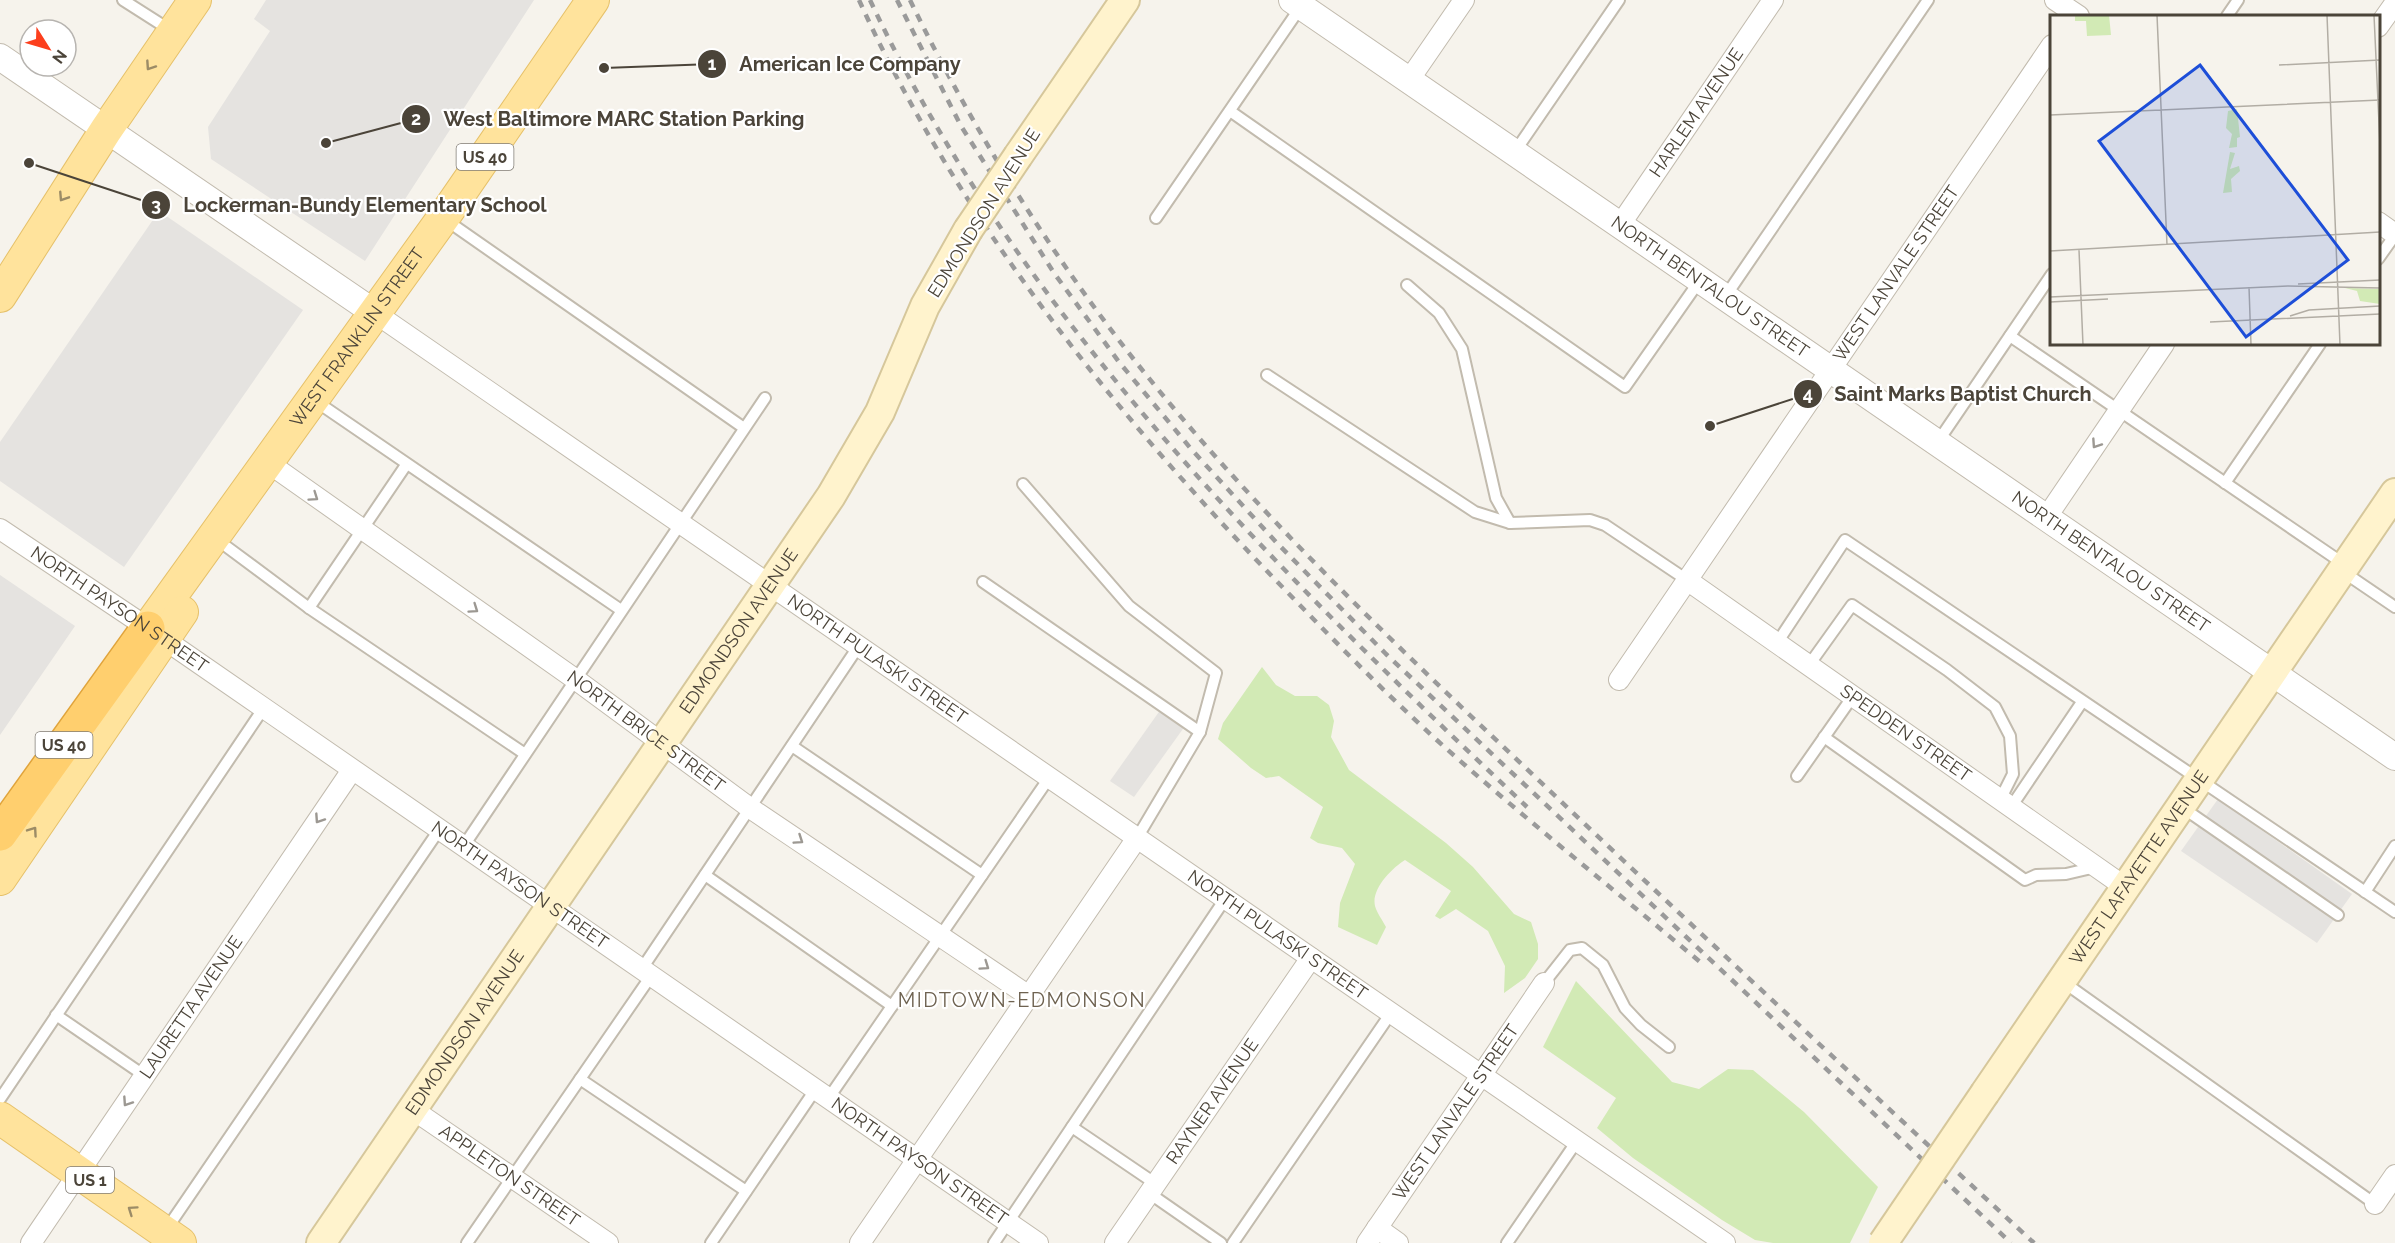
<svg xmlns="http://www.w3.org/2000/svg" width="2395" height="1243" viewBox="0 0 2395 1243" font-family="Raleway,sans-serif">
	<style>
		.green { fill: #d2eab5 }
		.parking { fill: #e5e3e0 }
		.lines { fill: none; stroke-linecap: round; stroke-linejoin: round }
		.service-casing { stroke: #c2bbae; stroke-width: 14 }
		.minor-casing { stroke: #c2bbae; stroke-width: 22 }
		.tertiary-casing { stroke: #c2bbae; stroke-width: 28 }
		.secondary-casing { stroke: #d6c79b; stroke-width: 32 }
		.primary-casing { stroke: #e6c16a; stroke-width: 34 }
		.motorway-casing { stroke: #e0a43c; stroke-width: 36 }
		.service { stroke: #fff; stroke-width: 10 }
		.minor { stroke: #fff; stroke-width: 20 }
		.tertiary { stroke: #fff; stroke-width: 26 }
		.secondary { stroke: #fff3cd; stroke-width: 28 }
		.primary { stroke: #ffe39c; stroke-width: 32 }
		.motorway { stroke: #ffcf6e; stroke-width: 33 }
		.rail { stroke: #9a9a9a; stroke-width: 4.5; stroke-dasharray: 8 8; stroke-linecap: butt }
		.secondary-bridge-casing { stroke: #d6c79b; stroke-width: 32; stroke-linecap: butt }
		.secondary-bridge { stroke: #fff3cd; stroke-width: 28 }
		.oneway { stroke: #9c8c66 }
		.oneway2 { stroke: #9c9892 }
		.labels { text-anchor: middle; stroke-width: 4.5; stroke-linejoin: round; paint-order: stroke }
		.shield { fill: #fff; stroke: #817c74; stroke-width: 1.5 }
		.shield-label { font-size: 16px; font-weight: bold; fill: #4b4439 }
		.street-label { font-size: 18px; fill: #4b4439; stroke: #fff }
		.neighbourhood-label { font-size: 20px; letter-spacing: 1.5px; fill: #6e6250; stroke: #fff }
		.inset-road { fill: none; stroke: #b2ada4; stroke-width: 1.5 }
		.view { fill: #1d4ed8; fill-opacity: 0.15; stroke: #1d4ed8; stroke-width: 3 }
		.inset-edge { fill: none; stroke: #4b4439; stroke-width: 3 }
		.leader { fill: none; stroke: #4b4439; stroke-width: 2 }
		.callout-dot { fill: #4b4439; stroke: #fff; stroke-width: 2 }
		.mark-label { font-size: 18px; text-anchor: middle; font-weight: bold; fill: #fff }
		.callout-label { font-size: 20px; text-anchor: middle; font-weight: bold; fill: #4b4439; stroke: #fff; stroke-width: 4.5; stroke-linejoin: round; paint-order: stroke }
	</style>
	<rect width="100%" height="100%" fill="#f6f3ec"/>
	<g class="green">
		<path d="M 1262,667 L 1276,685 L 1295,696 L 1317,696 L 1329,705 L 1334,721 L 1331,737 L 1349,770 L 1446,843 L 1473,867 L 1514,914 L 1531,922 L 1538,944 L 1538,959 L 1525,978 L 1504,993 L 1505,966 L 1488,931 L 1456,909 L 1440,919 L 1435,916 L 1451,891 L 1405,860 C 1392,868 1371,889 1375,906 C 1377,913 1383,921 1386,927 L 1377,945 L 1338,927 L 1340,903 L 1355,864 L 1342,848 L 1318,843 L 1310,838 L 1323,807 L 1279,776 L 1266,778 L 1251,768 L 1218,739 L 1223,723 Z"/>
		<polygon points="1576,981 1672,1082 1699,1089 1728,1069 1753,1070 1804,1112 1878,1187 1850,1243 1773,1243 1755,1240 1722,1220 1633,1158 1597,1128 1616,1098 1543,1047"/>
	</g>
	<g class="parking">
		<polygon points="266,0 534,0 365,261 211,159 208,127 270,31 254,19"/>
		<polygon points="159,211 303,310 124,567 0,481 0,442"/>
		<polygon points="0,575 75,626 0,735"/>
		<polygon points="1161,709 1185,726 1134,797 1110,781"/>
		<polygon points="2218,799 2352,894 2317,943 2181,851"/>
	</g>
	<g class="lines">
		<defs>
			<g id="service">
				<polyline points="123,0 170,30"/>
				<polyline points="2227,16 2238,0"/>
				<polyline points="1230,111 1625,387 1700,280"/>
				<polyline points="1514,153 1619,0"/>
				<polyline points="1156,218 1302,5"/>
				<polyline points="446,220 744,428"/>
				<polyline points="2378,259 2395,235"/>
				<polyline points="1407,285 1439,313 1462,349 1496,498 1510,523"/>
				<polyline points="1725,297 1928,0"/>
				<polyline points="2010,336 2344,564"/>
				<polyline points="1267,375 1475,512 1510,523 1590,520 1605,525 1687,580"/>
				<polyline points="314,400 621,610"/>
				<polyline points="1937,443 2052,274"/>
				<polyline points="2225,483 2320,344"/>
				<polyline points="1023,484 1129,606 1216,673 1200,732 1137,838"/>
				<polyline points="227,547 309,608 525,754"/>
				<polyline points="2342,571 2395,607"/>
				<polyline points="983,582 1200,732"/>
				<polyline points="309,608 406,465"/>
				<polyline points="1777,643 1845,540 2395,912"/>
				<polyline points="1809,665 1852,605 1947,670 1995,707 2010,736 2013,774 2000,800"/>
				<polyline points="1824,737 2025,880 2036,875 2066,874 2096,867"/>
				<polyline points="792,746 982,875"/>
				<polyline points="1797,776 1853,696"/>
				<polyline points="2011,807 2082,702"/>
				<polyline points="2183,808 2338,915"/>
				<polyline points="463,847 765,398"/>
				<polyline points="705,875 892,1006"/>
				<polyline points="2365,892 2395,846"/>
				<polyline points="641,970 858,647"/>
				<polyline points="2062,981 2375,1204"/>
				<polyline points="1544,983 1570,950 1582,948 1603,965 1625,1008 1641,1025 1669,1047"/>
				<polyline points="56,1015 145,1076"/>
				<polyline points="580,1079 746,1191"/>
				<polyline points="0,1099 263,709"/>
				<polyline points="828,1099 1049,778"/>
				<polyline points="1072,1127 1156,1184"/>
				<polyline points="1149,1193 1221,1243"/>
				<polyline points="166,1230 439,830"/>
				<polyline points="467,1243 651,976"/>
				<polyline points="711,1243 815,1090"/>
				<polyline points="994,1243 1225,899"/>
				<polyline points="1233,1243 1391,1013"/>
				<polyline points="1507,1243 1577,1141"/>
			</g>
			<g id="minor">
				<polyline points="2055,0 2079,16"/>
				<polyline points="2378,27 2395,3"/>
				<polyline points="1409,80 1464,0"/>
				<polyline points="2378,222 2395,234"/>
				<path id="s1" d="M 1620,225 L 1773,0"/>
				<path id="s2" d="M 375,313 L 1725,1243"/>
				<path id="s3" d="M 267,462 L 575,679 L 750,808 L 1029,996"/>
				<polyline points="2046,518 2164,344"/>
				<path id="s4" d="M 0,529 L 148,628 L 1038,1243"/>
				<path id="s5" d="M 1687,580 L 2125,887"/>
				<path id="s6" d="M 1619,680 L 2052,45"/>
				<path id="s7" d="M 412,1109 L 608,1243"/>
				<polyline points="2375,1204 2395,1175"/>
				<polyline points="1377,1228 1398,1243"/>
				<path id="s8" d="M 31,1243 L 352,770"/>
				<polyline points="860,1243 1137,838"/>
				<path id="s9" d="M 1115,1243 L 1311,958"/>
				<path id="s10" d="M 1367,1243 L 1544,983"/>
			</g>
			<g id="tertiary">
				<path id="s11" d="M 1292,0 L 2395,757"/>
				<polyline points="0,57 375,313"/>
			</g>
			<g id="secondary">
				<polyline points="1018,156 1125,0"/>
				<path id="s12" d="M 1985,1093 L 2395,493"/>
				<path id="s13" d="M 321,1243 L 831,496 L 880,412 L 925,306 L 968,230"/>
			</g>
			<g id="primary">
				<polyline points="0,296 106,130 195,0"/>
				<path id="s14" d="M 148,628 L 443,218 L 593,0"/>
				<polyline points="0,879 182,612"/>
				<polyline points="0,1118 180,1243"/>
			</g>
			<polyline id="motorway" points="0,834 148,628"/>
		</defs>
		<use href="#service" class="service-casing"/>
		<use href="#minor" class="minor-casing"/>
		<use href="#tertiary" class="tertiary-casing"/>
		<use href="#secondary" class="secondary-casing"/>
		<use href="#primary" class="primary-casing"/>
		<use href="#motorway" class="motorway-casing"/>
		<use href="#service" class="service"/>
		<use href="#minor" class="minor"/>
		<use href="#tertiary" class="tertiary"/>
		<use href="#secondary" class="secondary"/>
		<use href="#primary" class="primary"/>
		<use href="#motorway" class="motorway"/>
		<g class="rail">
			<path d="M 859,0 C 961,225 1121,422 1293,598 C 1349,656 1405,713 1466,766 C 1544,834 1625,899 1705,966"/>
			<path d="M 870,0 C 1019,318 1275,569 1527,807"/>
			<polyline points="897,0 961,126 1054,273 1119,362 1192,450 1276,542 1386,654 2011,1243"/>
			<path d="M 910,0 C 970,124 1044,244 1128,352 C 1258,518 1417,665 1569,809 C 1723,955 1878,1099 2034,1243"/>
		</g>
		<defs>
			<g id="secondary-bridge">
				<polyline points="968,230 1018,156"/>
				<polyline points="1883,1243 1985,1093"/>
			</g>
		</defs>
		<use href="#secondary-bridge" class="secondary-bridge-casing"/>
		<use href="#secondary-bridge" class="secondary-bridge"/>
	</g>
	<defs><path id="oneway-chevron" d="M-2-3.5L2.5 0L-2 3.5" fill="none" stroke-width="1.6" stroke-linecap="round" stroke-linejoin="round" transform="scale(1.5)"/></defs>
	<g class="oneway">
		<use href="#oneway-chevron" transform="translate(150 66) rotate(124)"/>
		<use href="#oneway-chevron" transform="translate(63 197) rotate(123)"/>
		<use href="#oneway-chevron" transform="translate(33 831) rotate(-55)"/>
		<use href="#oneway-chevron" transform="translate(132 1210) rotate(-145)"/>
	</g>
	<g class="oneway2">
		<use href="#oneway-chevron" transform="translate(2096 444) rotate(124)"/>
		<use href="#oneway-chevron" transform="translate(314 497) rotate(35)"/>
		<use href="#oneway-chevron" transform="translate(474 609) rotate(35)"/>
		<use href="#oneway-chevron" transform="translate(319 819) rotate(124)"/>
		<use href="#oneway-chevron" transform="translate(799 840) rotate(34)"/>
		<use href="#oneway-chevron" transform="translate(985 966) rotate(35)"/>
		<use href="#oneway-chevron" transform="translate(127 1102) rotate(124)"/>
	</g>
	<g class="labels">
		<g class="shield">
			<rect x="456.5" y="144" width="57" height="26" rx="4.5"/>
			<rect x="35.5" y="732" width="57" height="26" rx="4.5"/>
			<rect x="66" y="1167" width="48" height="26" rx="4.5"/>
		</g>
		<g class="shield-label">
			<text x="485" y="163">US 40</text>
			<text x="64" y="751">US 40</text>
			<text x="90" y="1186">US 1</text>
		</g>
		<g class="street-label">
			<text dy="6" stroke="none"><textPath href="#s1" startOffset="136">HARLEM AVENUE</textPath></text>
			<text transform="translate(984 213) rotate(-58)" y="6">EDMONDSON AVENUE</text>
			<text dy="6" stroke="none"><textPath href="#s6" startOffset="492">WEST LANVALE STREET</textPath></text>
			<text dy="6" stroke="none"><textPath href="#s11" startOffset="507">NORTH BENTALOU STREET</textPath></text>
			<text dy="6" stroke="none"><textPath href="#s14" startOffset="358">WEST FRANKLIN STREET</textPath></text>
			<text dy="6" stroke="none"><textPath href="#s11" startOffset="993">NORTH BENTALOU STREET</textPath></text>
			<text dy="6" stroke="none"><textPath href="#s4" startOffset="144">NORTH PAYSON STREET</textPath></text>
			<text dy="6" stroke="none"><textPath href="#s13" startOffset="741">EDMONDSON AVENUE</textPath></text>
			<text dy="6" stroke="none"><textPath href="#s2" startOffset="610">NORTH PULASKI STREET</textPath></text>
			<text dy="6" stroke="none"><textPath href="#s3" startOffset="465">NORTH BRICE STREET</textPath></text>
			<text dy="6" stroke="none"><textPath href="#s5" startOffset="267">SPEDDEN STREET</textPath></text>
			<text dy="6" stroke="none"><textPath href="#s12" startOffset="273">WEST LAFAYETTE AVENUE</textPath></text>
			<text dy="6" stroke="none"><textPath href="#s4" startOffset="630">NORTH PAYSON STREET</textPath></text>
			<text dy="6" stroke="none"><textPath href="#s2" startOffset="1096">NORTH PULASKI STREET</textPath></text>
			<text dy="6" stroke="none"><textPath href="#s8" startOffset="285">LAURETTA AVENUE</textPath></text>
			<text dy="6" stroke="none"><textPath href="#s13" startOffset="255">EDMONDSON AVENUE</textPath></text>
			<text dy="6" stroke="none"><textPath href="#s9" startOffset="172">RAYNER AVENUE</textPath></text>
			<text dy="6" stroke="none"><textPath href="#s10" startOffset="158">WEST LANVALE STREET</textPath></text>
			<text dy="6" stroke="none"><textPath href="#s4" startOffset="1116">NORTH PAYSON STREET</textPath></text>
			<text dy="6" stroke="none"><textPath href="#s7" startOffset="118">APPLETON STREET</textPath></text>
		</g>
		<g class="neighbourhood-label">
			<text x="1022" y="1007">MIDTOWN-EDMONSON</text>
		</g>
	</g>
	<g transform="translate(2050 15)">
		<rect width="330" height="330" fill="#f6f3ec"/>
		<path d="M 25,0 L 59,0 L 61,20 L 37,21 L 36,6 L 25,6 ZM 187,94 L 190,122 L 187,123 L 187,132 L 179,133 L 182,119 L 176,113 L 178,96 ZM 180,137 L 185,138 L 180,154 L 189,151 L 190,156 L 181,164 L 182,177 L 173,178 ZM 295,273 L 330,274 L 330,289 L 310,286 L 307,276 Z" fill="#d2eab5"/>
		<path class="inset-road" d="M 107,0 L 117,230M 277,0 L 290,330M 324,0 L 330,130M 229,50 L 330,45M 0,100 L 330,85M 29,235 L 33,330M 0,236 L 330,217M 248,269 L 330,265M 238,271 L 330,273M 199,272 L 201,330M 0,282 L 238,271M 0,287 L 58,284M 240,301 L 259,295 L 330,291M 160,307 L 330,299"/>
		<path class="view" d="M 150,50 L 298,245 L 196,322 L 49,126 Z"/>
		<rect width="330" height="330" class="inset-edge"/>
	</g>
	<path class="leader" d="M604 68L712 64M326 143L416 119M29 163L156 205M1710 426L1808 394"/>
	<g class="callout-dot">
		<circle cx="604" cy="68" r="6"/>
		<circle cx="326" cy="143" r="6"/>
		<circle cx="29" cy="163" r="6"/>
		<circle cx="1710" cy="426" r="6"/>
		<circle cx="712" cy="64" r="15"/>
		<circle cx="416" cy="119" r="15"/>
		<circle cx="156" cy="205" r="15"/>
		<circle cx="1808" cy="394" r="15"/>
	</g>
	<g class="mark-label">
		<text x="712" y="70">1</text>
		<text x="416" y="125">2</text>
		<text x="156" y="211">3</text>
		<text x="1808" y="400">4</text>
	</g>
	<g class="callout-label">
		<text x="850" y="71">American Ice Company</text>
		<text x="624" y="126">West Baltimore MARC Station Parking</text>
		<text x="365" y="212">Lockerman-Bundy Elementary School</text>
		<text x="1963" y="401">Saint Marks Baptist Church</text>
	</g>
	<g transform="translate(48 48) rotate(127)"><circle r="28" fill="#ffffff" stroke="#b7b4b0" stroke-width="1.5"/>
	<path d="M0-4.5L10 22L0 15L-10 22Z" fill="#fc3f1d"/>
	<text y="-9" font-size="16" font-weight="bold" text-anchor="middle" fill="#4b4439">N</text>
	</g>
</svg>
